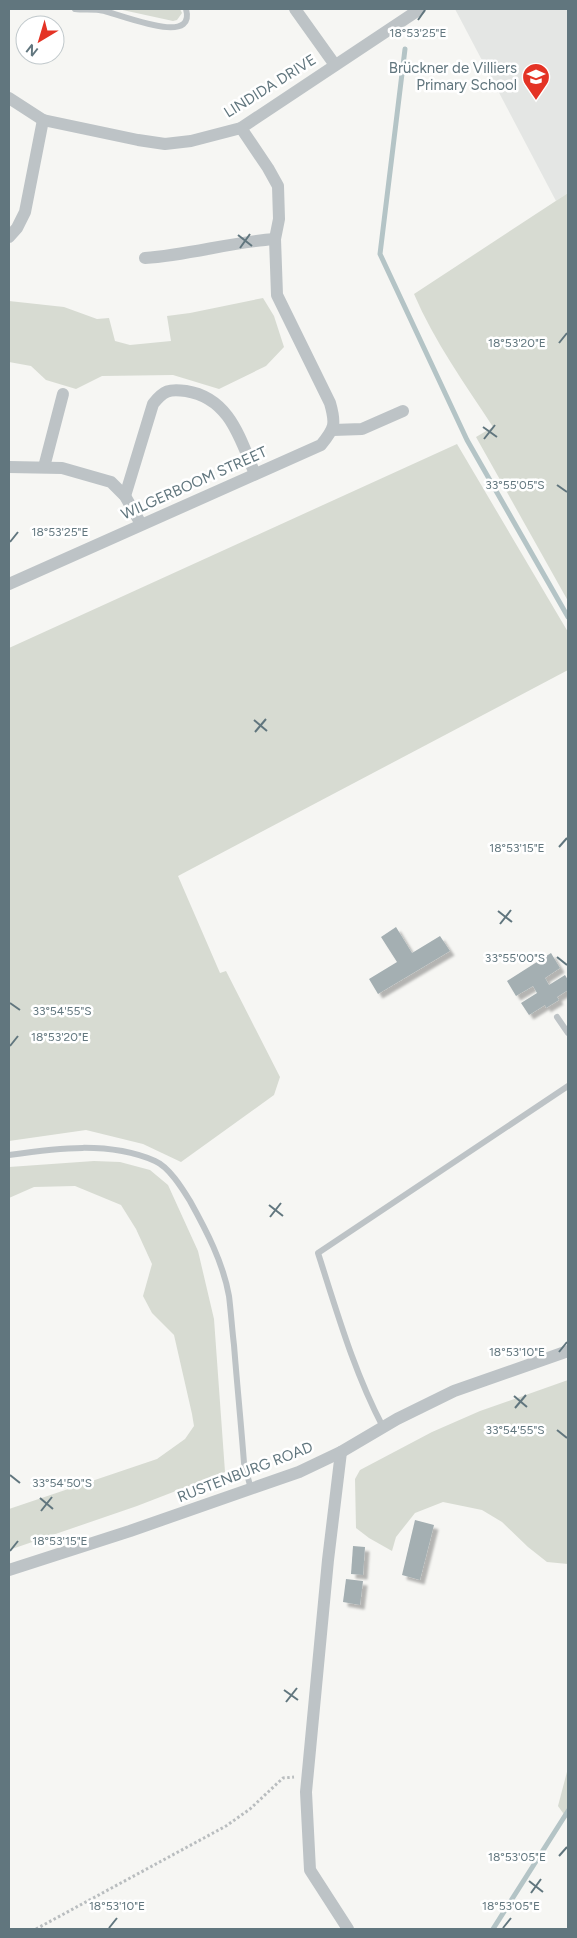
<svg xmlns="http://www.w3.org/2000/svg" width="577" height="1938" viewBox="0 0 577 1938" font-family="Figtree,sans-serif">
	<style>
		.built { fill: #e4e6e4 }
		.green { fill: #d7dbd2 }
		.lines { fill: none; stroke-linecap: round; stroke-linejoin: round }
		.stream { stroke: #b4c4c6; stroke-width: 5 }
		.building { fill: #a4afb2; filter: url(#shadow) }
		.path { stroke: #b9bdbf; stroke-width: 3; stroke-dasharray: 2.5 2.5; stroke-linecap: butt }
		.lane { stroke: #bdc3c6; stroke-width: 6 }
		.street { stroke: #bdc3c6; stroke-width: 12 }
		.ticks { fill: none; stroke: #61767e; stroke-width: 2 }
		.labels { text-anchor: middle; stroke-width: 5; stroke-linejoin: round; paint-order: stroke }
		.poi-label { font-size: 15px; fill: #61767e; stroke: #fff; text-anchor: end }
		.street-label { font-size: 15px; fill: #61767e; stroke: #fff }
		.ticks-label { font-size: 12px; text-anchor: middle; fill: #61767e; stroke: #fff; stroke-width: 5; stroke-linejoin: round; paint-order: stroke }
	</style>
	<defs>
		<filter id="shadow"><feDropShadow dx="4.5" dy="4.5" stdDeviation="1" flood-color="#0004"/></filter>
	</defs>
	<rect width="100%" height="100%" fill="#f6f6f3"/>
	<polygon class="built" points="455,9 568,9 568,193 556,201"/>
	<g class="green">
		<polygon points="118,9 180,9 182,13 177,20 173,21"/>
		<path d="M 568,193 L 568,601 L 476,437 L 493,427 C 465,384 434,341 414,294 Z"/>
		<polygon points="263,298 274,316 284,347 266,366 219,389 173,375 102,376 76,389 46,380 31,366 9,362 9,301 64,307 97,319 109,318 115,341 130,345 171,341 167,316 190,313"/>
		<polygon points="457,444 568,632 568,670 178,876 220,973 226,971 280,1077 274,1095 181,1162 143,1144 86,1130 9,1141 9,648"/>
		<polygon points="94,1161 120,1162 150,1170 168,1185 198,1251 214,1319 225,1472 137,1506 9,1550 9,1509 157,1459 185,1439 194,1426 192,1414 174,1335 152,1313 143,1296 152,1264 136,1229 121,1205 75,1186 34,1187 9,1198 9,1167"/>
		<polygon points="568,1380 568,1564 547,1562 528,1547 502,1522 482,1510 443,1502 415,1513 396,1537 392,1551 369,1538 356,1528 355,1479 360,1470 432,1432 480,1411"/>
		<polygon points="568,1768 568,1820 558,1806"/>
	</g>
	<g class="lines">
		<g class="stream">
			<polyline points="405,49 380,254 467,440 568,617"/>
			<polyline points="493,1929 568,1811"/>
		</g>
	</g>
	<g class="building">
		<polygon points="396,927 412,953 440,936 450,951 378,994 369,979 397,962 381,937"/>
		<polygon points="551,953 560,968 545,978 549,985 565,975 568,980 568,990 557,997 559,1000 546,1008 545,1005 529,1015 521,1003 537,993 533,986 516,996 507,981"/>
		<polygon points="415,1520 434,1525 420,1580 402,1575"/>
		<polygon points="353,1546 365,1547 363,1575 351,1574"/>
		<polygon points="346,1579 363,1581 360,1605 343,1602"/>
	</g>
	<g class="lines">
		<polyline class="path" points="36,1929 226,1826 250,1809 283,1778 294,1777"/>
		<g class="lane">
			<path d="M 75,9 C 83,10 91,9 99,10 C 114,11 197,49 186,9"/>
			<polyline points="557,1017 568,1033"/>
			<path d="M 9,1155 C 57,1148 109,1141 155,1161 C 169,1167 182,1188 190,1201 C 206,1230 223,1262 229,1296 C 231,1312 232,1329 234,1345 C 237,1384 241,1423 244,1463 L 251,1489"/>
			<path d="M 383,1427 C 354,1372 337,1312 318,1253 L 568,1086"/>
		</g>
		<g class="street">
			<polyline points="295,9 335,65"/>
			<polyline points="9,98 43,120 138,140 165,144 191,141 241,128 420,9"/>
			<polyline points="9,237 17,228 25,212 43,120"/>
			<path d="M 145,258 C 189,255 231,242 275,239"/>
			<polyline points="333,430 362,429 403,411"/>
			<polyline points="9,467 62,468 111,482 125,496 141,524"/>
			<polyline points="44,467 63,394"/>
			<path d="M 125,496 L 153,404 C 164,390 169,389 186,391 C 230,398 240,439 255,474"/>
			<path d="M 9,584 L 321,445 C 335,428 336,424 330,403 L 277,295 L 275,239 L 279,219 L 278,186 L 268,168 L 241,128"/>
			<polyline points="341,1452 328,1560 306,1792 310,1870 348,1929"/>
			<polyline points="9,1570 130,1531 299,1472 341,1452 397,1419 454,1391 568,1351"/>
		</g>
	</g>
	<path class="ticks" d="M 418,20 L 425,10M 238,235 L 252,246M 240,248 L 250,234M 559,343 L 567,333M 483,427 L 497,437M 484,439 L 495,425M 557,485 L 567,492M 10,542 L 18,532M 254,720 L 267,731M 255,732 L 266,719M 559,847 L 567,838M 498,911 L 512,922M 500,924 L 511,910M 557,957 L 567,965M 10,1003 L 20,1010M 10,1046 L 18,1036M 269,1205 L 283,1216M 270,1217 L 281,1203M 559,1352 L 567,1342M 514,1396 L 527,1407M 515,1408 L 526,1395M 557,1430 L 567,1438M 10,1475 L 20,1483M 40,1498 L 53,1509M 41,1511 L 52,1497M 10,1551 L 18,1541M 284,1690 L 298,1700M 286,1702 L 297,1688M 559,1856 L 567,1847M 529,1881 L 543,1892M 531,1893 L 541,1879M 109,1928 L 117,1918M 503,1928 L 511,1918"/>
	<defs>
		<symbol id="school-pin" viewBox="-11 -11 22 30"><path d="M0 17L-7.5 6A9.5 9.5 0 1 1 7.5 6Z" fill="#e43325" stroke="#fff"/><path d="M0-5L7-2L0 1L-7-2ZM-4 1L0 2.5L4 1V4Q0 6-4 4Z" fill="#fff"/></symbol>
	</defs>
	<g fill-rule="evenodd">
		<use href="#school-pin" x="520" y="61" width="32" height="43"/>
	</g>
	<g class="labels">
		<g class="poi-label">
			<text x="517" y="73">Brückner de Villiers<tspan x="517" dy="17">Primary School</tspan></text>
		</g>
		<g class="street-label">
			<text transform="translate(270 86) rotate(-32)" y="5">LINDIDA DRIVE</text>
			<text transform="translate(194 483) rotate(-24)" y="5">WILGERBOOM STREET</text>
			<text transform="translate(245 1472) rotate(-21)" y="5">RUSTENBURG ROAD</text>
		</g>
	</g>
	<g class="ticks-label">
		<text x="418" y="37">18°53'25"E</text>
		<text x="517" y="347">18°53'20"E</text>
		<text x="515" y="489">33°55'05"S</text>
		<text x="60" y="536">18°53'25"E</text>
		<text x="517" y="852">18°53'15"E</text>
		<text x="515" y="962">33°55'00"S</text>
		<text x="62" y="1015">33°54'55"S</text>
		<text x="60" y="1041">18°53'20"E</text>
		<text x="517" y="1356">18°53'10"E</text>
		<text x="515" y="1434">33°54'55"S</text>
		<text x="62" y="1487">33°54'50"S</text>
		<text x="60" y="1545">18°53'15"E</text>
		<text x="517" y="1861">18°53'05"E</text>
		<text x="117" y="1910">18°53'10"E</text>
		<text x="511" y="1910">18°53'05"E</text>
	</g>
	<rect width="577" height="1938" fill="none" stroke="#61767e" stroke-width="20"/>
	<g transform="translate(40 40) rotate(218)"><circle r="24" fill="#ffffff" stroke="#c0c8cb"/>
	<path d="M0-4L9 19L0 12L-9 19Z" fill="#e43325"/>
	<text y="-8" font-size="14" font-weight="bold" text-anchor="middle" fill="#61767e">N</text>
	</g>
</svg>
